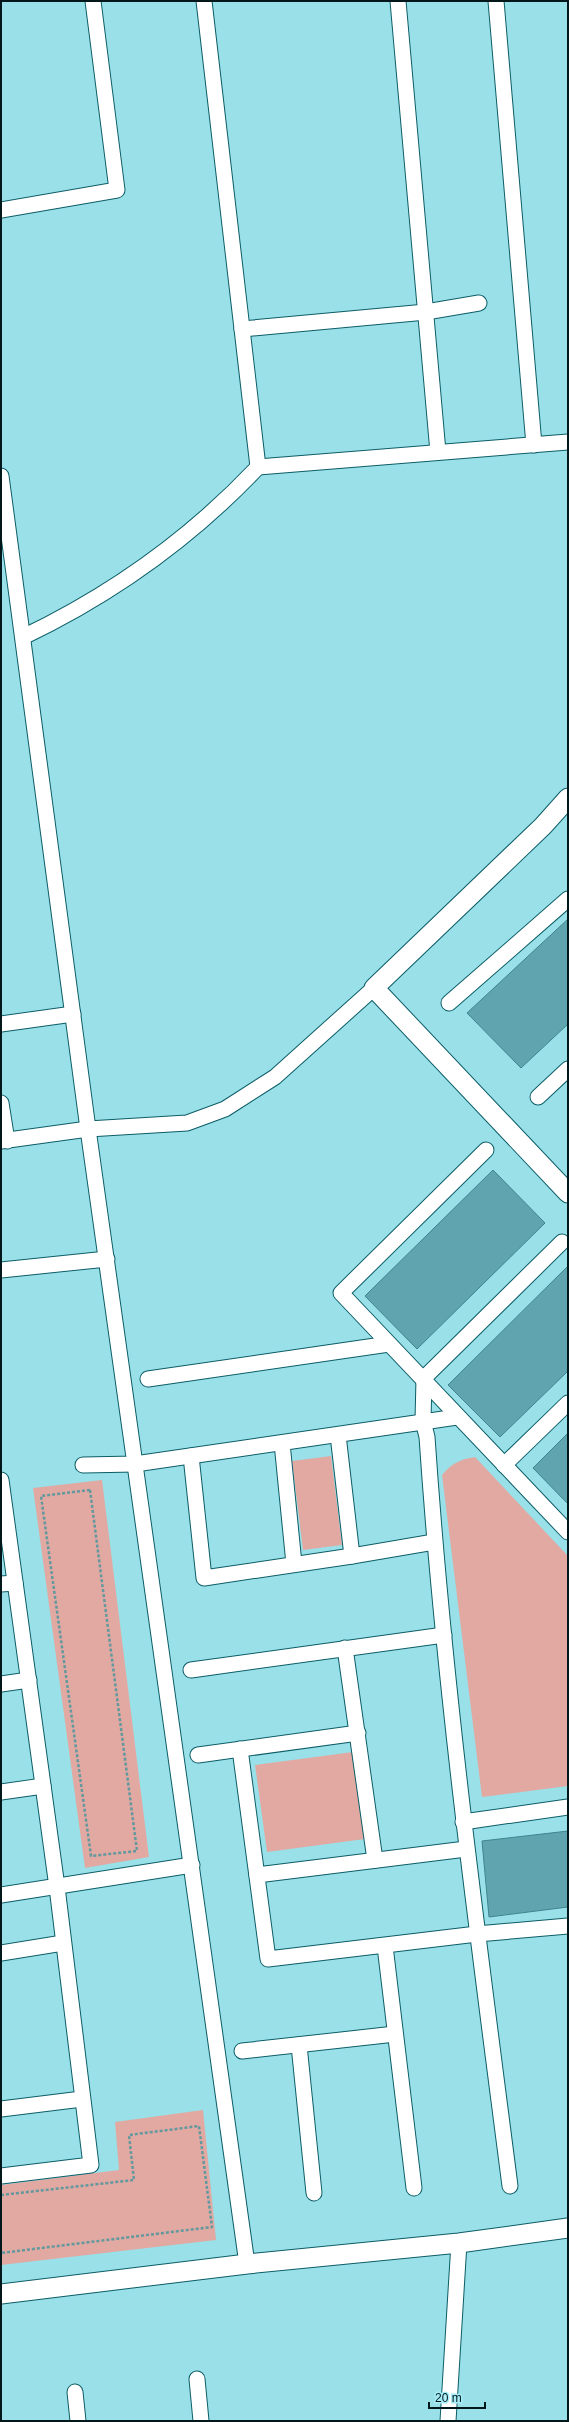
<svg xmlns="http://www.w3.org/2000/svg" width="569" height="2422" viewBox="0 0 569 2422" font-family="Arial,sans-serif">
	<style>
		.green { fill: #e1a9a2 }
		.building { fill: #5fa4ae; stroke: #3f858e }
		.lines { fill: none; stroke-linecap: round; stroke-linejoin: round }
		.minor-casing { stroke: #0c5d66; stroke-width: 17 }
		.tertiary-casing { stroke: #0c5d66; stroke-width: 21 }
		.path { stroke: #62989e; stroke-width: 2.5; stroke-dasharray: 3 2; stroke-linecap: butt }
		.minor { stroke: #fff; stroke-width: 15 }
		.tertiary { stroke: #fff; stroke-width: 19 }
	</style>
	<rect width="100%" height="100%" fill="#99e0e9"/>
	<g class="green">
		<polygon points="331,1456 342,1545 303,1550 292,1461"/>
		<path d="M 475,1457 L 568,1556 L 568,1786 L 482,1797 L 442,1475 C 451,1464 460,1459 475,1457 Z"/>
		<polygon points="102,1480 149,1857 85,1868 33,1488"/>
		<polygon points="353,1752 365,1839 267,1852 255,1765"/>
		<polygon points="203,2110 216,2240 1,2265 1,2185 119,2170 115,2122"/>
	</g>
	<g class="building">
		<polygon points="568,919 568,1024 521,1068 467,1013"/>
		<polygon points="493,1170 545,1223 417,1349 365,1296"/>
		<polygon points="568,1266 568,1371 500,1437 448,1385"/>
		<polygon points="568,1433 568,1504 533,1468"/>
		<polygon points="568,1831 568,1907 489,1917 482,1841"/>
	</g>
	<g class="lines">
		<defs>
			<g id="minor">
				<polyline points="398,1 438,452"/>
				<polyline points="496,1 534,445"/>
				<polyline points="1,210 117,190 93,1"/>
				<polyline points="242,329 426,312 479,303"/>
				<polyline points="258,467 568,442"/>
				<polyline points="1,476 88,1129 247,2264"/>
				<path d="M 23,637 C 111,595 191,538 258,467 L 204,1"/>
				<polyline points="449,1003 568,899"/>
				<polyline points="1,1024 73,1014"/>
				<polyline points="538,1097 568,1069"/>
				<polyline points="1,1103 7,1141"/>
				<polyline points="1,1141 88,1129 187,1123 225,1109 275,1077 374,988"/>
				<path d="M 486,1150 L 341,1293 C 417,1373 492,1453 568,1532"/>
				<polyline points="1,1270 107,1259"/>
				<polyline points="148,1379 389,1344"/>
				<polyline points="338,1435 352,1556"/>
				<polyline points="282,1443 294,1564"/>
				<polyline points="191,1456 204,1578 352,1556 434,1542"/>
				<polyline points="83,1465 135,1464 457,1417"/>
				<polyline points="504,1465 568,1403"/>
				<polyline points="1,1480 57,1887 91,2165 1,2176"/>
				<polyline points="1,1584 15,1583"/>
				<polyline points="345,1648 375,1860"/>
				<polyline points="191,1670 444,1635"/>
				<polyline points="1,1684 29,1680"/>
				<polyline points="240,1749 268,1959 477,1934 568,1926"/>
				<polyline points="198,1755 358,1733"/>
				<polyline points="1,1792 43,1786"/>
				<polyline points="463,1822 568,1807"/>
				<polyline points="257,1875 466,1849"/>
				<polyline points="1,1895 192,1865"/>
				<polyline points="385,1946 414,2188"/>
				<polyline points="1,1953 63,1943"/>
				<polyline points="299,2045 314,2193"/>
				<polyline points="242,2051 395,2034"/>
				<polyline points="1,2109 82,2099"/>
				<path d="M 510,2186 C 478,1937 444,1688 427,1437 L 423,1421 L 424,1378 L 562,1242"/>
				<polyline points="197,2379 201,2421"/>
				<polyline points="75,2392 78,2421"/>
				<polyline points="448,2421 459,2243"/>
			</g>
			<g id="tertiary">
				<polyline points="568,798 543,826 374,988 568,1193"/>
				<polyline points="1,2294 247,2264 459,2243 568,2228"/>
			</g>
		</defs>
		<use href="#minor" class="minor-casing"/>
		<use href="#tertiary" class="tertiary-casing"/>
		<g class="path">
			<polygon points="90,1490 137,1851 91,1856 41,1496"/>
			<polyline points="1,2195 134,2180 129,2135 199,2126 212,2227 1,2253"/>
		</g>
		<use href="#minor" class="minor"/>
		<use href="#tertiary" class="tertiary"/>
	</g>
	<rect width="569" height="2422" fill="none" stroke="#00181b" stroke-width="4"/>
	<path d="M429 2402v6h56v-6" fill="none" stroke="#00181b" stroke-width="2"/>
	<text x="435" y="2402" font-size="12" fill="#00181b" stroke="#a6edf7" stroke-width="3" paint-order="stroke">20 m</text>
</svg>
